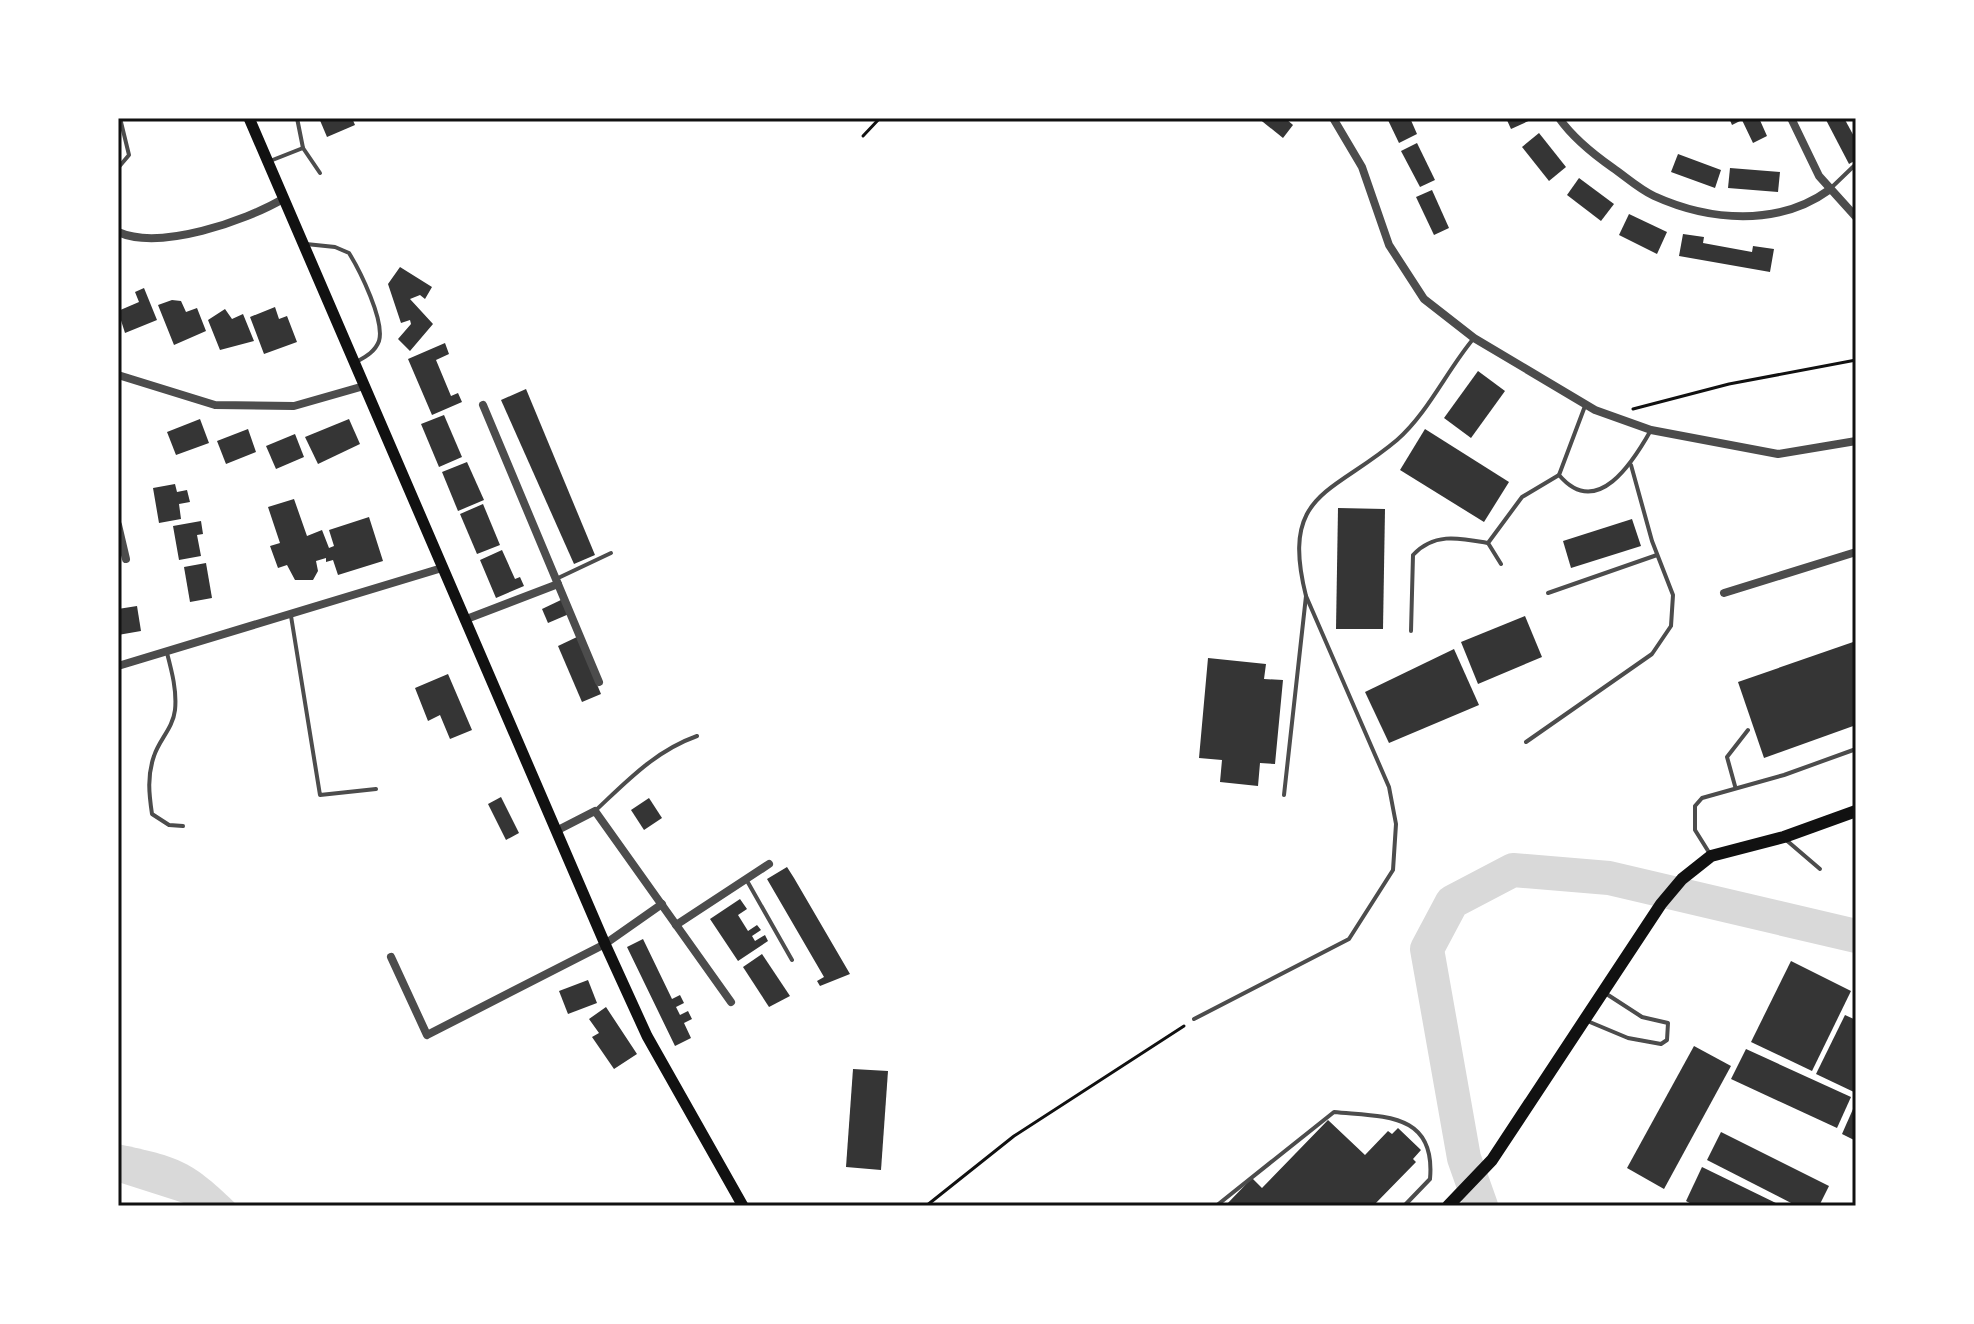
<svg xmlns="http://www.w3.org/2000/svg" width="1974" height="1324" viewBox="0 0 1974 1324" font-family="'Crimson Pro',serif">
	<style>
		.water { fill: #d9d9d9 }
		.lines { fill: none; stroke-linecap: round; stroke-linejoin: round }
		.river { stroke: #d9d9d9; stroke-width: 34 }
		.building { fill: #353535 }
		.path { stroke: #111; stroke-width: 3 }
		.service { stroke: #4c4c4c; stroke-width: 4 }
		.minor { stroke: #4c4c4c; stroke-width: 8 }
		.secondary { stroke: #111; stroke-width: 11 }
		.primary { stroke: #111; stroke-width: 12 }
		.neatline { fill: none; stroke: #111; stroke-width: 3 }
	</style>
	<rect width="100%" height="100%" fill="#fff"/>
	<path class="water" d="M 118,1144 C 180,1157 192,1161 238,1206 L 193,1206 L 118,1182 Z"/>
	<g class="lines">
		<polyline class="river" points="1481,1206 1464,1158 1427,949 1452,902 1513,870 1609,878 1856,936"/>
	</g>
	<g class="building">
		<polygon points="319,118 352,118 355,125 327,137"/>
		<polygon points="1258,118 1285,118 1293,125 1283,138"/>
		<polygon points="1387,118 1410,118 1417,134 1399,143"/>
		<polygon points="1506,118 1535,118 1511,129"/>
		<polygon points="1729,118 1759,118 1767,136 1753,143 1742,120 1732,125"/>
		<polygon points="1825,118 1844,118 1856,140 1856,160 1849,164"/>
		<polygon points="1539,133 1566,167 1549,181 1522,147"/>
		<polygon points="1417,143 1435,180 1420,187 1401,151"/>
		<polygon points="1678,154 1721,170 1715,188 1671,172"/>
		<polygon points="1730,168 1780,172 1778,192 1728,188"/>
		<polygon points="1579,178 1614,204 1601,221 1567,195"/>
		<polygon points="1432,190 1449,228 1434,235 1416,197"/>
		<polygon points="1629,214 1667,232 1657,254 1619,235"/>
		<polygon points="1683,234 1704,237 1703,243 1752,252 1753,246 1774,249 1770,272 1679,256"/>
		<polygon points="400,267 432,287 425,299 420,295 410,299 433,324 410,351 398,339 411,324 410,320 401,323 388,284"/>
		<polygon points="144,288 157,320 125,333 118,311 139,302 135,292"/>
		<polygon points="172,300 181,301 186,312 197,308 206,331 174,345 158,305"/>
		<polygon points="275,307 279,319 287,316 297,342 264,354 250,317"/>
		<polygon points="225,309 232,319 243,314 254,341 220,350 208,320"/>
		<polygon points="445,343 449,354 436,360 451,396 458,393 462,402 432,415 408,359"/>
		<polygon points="1478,371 1505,391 1471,438 1444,418"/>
		<polygon points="526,389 595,555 574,564 501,400"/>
		<polygon points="444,415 462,457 439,467 421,424"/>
		<polygon points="200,419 209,443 176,455 167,432"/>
		<polygon points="349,419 360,444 318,464 305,437"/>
		<polygon points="248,429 256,452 226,464 217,441"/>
		<polygon points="1425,429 1509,482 1484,522 1400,470"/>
		<polygon points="295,434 304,457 276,469 266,446"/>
		<polygon points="467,462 484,500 458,511 442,472"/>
		<polygon points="175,484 177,492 187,490 190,502 179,504 181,519 159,523 153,488"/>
		<polygon points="294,499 307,536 322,530 329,548 334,546 329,530 369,517 383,561 338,575 333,560 326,562 326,558 316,561 318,571 313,580 295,580 287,565 278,568 270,546 280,543 268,507"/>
		<polygon points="483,504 500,545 477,554 460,514"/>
		<polygon points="1338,508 1385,509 1383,629 1336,629"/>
		<polygon points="1632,519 1641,546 1571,568 1563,541"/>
		<polygon points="201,521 203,534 197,535 201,556 179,560 173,526"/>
		<polygon points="502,550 515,579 520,577 524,586 496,598 480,560"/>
		<polygon points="206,563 212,598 190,602 184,567"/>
		<polygon points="563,599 569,614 548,623 542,609"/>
		<polygon points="137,606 141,631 118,635 118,609"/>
		<polygon points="1525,616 1542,657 1478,684 1461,642"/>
		<polygon points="577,637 601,694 582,702 558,646"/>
		<polygon points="1856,641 1856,725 1764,758 1738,682"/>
		<polygon points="1454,649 1479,705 1389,743 1365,692"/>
		<polygon points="1208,658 1266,664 1264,679 1283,680 1275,764 1260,763 1258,786 1220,782 1222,760 1199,758"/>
		<polygon points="448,674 472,730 450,739 440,715 428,721 415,688"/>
		<polygon points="501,797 519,833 506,840 488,804"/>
		<polygon points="649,798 662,818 644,830 631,810"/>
		<polygon points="787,867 794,878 850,974 820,986 817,981 824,977 767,879"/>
		<polygon points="740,899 747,909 738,915 748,931 757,925 761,930 752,936 755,941 765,935 768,941 738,961 710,919"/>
		<polygon points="643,939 672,999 680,995 684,1003 676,1007 680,1015 688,1011 692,1019 684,1023 691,1038 675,1046 627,947"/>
		<polygon points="762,954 790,996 769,1007 743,967"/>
		<polygon points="1791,961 1851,991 1812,1071 1751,1042"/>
		<polygon points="588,980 597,1003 568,1014 559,991"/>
		<polygon points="606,1007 637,1054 614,1069 592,1037 599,1033 589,1019"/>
		<polygon points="1845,1015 1856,1020 1856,1093 1816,1074"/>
		<polygon points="1694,1046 1731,1066 1664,1189 1627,1168"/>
		<polygon points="1746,1049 1851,1097 1837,1128 1731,1079"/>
		<polygon points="853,1069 888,1071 881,1170 846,1167"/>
		<polygon points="1853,1109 1856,1111 1856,1141 1842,1134"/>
		<polygon points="1328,1120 1365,1155 1388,1131 1392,1134 1398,1128 1421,1150 1413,1159 1416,1162 1373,1206 1225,1206 1252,1178 1262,1188"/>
		<polygon points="1721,1132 1829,1186 1819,1206 1797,1206 1707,1160"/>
		<polygon points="1702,1167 1782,1206 1695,1206 1686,1201"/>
	</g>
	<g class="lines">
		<g class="path">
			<polyline points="863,136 880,118"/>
			<polyline points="1633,409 1729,384 1856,360"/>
			<polyline points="926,1206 1014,1136 1184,1026"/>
		</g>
		<g class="service">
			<polyline points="297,118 303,148 320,173"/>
			<polyline points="270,161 303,148"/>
			<polyline points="118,168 129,155 120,118"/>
			<polyline points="1831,188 1856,164"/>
			<path d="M 306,244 L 335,247 L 349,253 C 360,271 385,321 379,341 C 375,352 365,357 356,362"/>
			<path d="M 1585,406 L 1559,475 C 1597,520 1633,462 1651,430"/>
			<polyline points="1501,564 1488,543 1522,497 1559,475"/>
			<polyline points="556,579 611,553"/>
			<polyline points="1548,593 1657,555"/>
			<polyline points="291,616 320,795 376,789"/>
			<path d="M 1411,631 L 1413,555 C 1434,532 1460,538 1488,543"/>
			<path d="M 167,653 C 172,672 177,691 175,710 C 173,728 159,740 154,756 C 147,776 149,794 152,814 L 169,825 L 183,826"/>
			<polyline points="1526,742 1652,654 1671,626 1673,595 1652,541 1631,465"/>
			<polyline points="1735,786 1727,757 1748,730"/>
			<path d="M 1284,795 L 1306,596 C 1280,492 1332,495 1397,440 C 1428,413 1447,370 1474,338"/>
			<path d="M 595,811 C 627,781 655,751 697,736"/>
			<polyline points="1785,839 1820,869"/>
			<polyline points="1710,854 1695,830 1695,806 1702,798 1784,775 1856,749"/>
			<polyline points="746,879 792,960"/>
			<polyline points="1194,1019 1349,939 1393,870 1396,824 1389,787 1306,596"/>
			<polyline points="1585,1020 1628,1038 1661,1044 1667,1040 1668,1023 1642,1017 1605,993"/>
			<path d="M 1216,1206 L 1334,1112 C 1383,1117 1436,1112 1430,1179 L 1404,1206"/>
		</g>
		<g class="minor">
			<polyline points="1333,118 1362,167 1389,245 1424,299 1474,338 1595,410 1651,430 1778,454 1856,441"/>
			<path d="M 1559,118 C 1573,138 1593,154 1613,168 C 1626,177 1639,189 1654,196 C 1709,221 1778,227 1829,190"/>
			<polyline points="1791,118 1819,176 1856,217"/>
			<path d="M 118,232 C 160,251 245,221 283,199"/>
			<polyline points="118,375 215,405 294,406 364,386"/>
			<polyline points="483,405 599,682"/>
			<polyline points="118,525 126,559"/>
			<polyline points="1724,593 1856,552"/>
			<polyline points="464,620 558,584"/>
			<polyline points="118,666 442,568"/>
			<polyline points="556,831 595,811 731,1002"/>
			<polyline points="676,925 769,864"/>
			<polyline points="391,957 427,1035 605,944 662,904"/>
		</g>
		<polyline class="secondary" points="249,118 605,944 647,1036 743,1206"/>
		<polyline class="primary" points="1448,1206 1492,1160 1661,904 1682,879 1711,856 1784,837 1856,811"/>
	</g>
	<rect width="1974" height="1324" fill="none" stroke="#ffffff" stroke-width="240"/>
	<rect x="120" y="120" width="1734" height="1084" class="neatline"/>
</svg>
